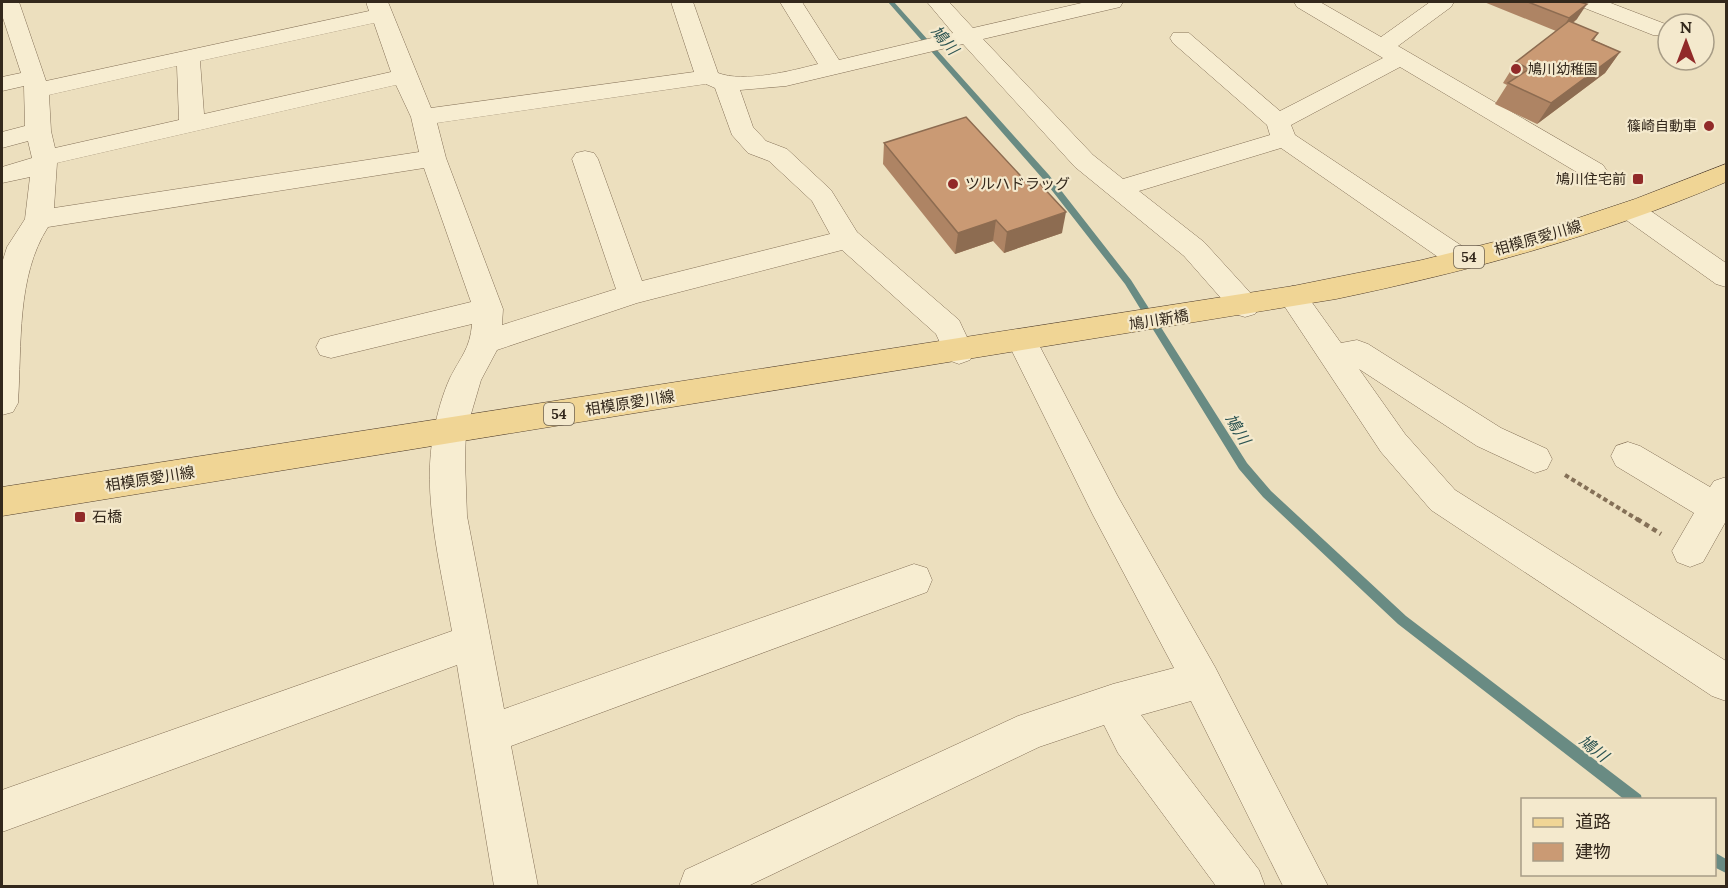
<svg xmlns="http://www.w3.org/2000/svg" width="1728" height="888" viewBox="0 0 1728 888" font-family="Lora,'Noto Sans JP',serif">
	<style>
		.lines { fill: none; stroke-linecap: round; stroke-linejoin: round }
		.stream { fill: #698b83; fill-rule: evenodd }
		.minor-casing { stroke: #847057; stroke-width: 1 }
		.major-casing { stroke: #513e2c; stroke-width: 1 }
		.path-far1 { stroke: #847057; stroke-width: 4; stroke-dasharray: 4.5 3; stroke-linecap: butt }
		.path { stroke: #847057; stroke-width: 4.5; stroke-dasharray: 5 4; stroke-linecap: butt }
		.minor { fill: #f7edd1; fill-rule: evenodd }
		.major { fill: #f0d595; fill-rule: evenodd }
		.wall { fill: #ae8464 }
		.shaded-wall { fill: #8d6c51 }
		.building { fill: #ca9a74; stroke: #8d6c51; stroke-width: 1.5 }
		.poi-dot { fill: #912a29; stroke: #f4e9cd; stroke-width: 2 }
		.labels { text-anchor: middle; stroke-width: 4.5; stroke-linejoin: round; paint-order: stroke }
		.far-poi-label { font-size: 14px; fill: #33281c; stroke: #f4e9cd; text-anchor: end }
		.shield { fill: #f4e9cd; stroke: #6d6251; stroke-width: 1.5 }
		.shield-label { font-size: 14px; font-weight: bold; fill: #33281c }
		.poi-label { font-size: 15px; fill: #33281c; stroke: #f4e9cd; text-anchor: start }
		.street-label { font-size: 15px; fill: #33281c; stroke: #f4e9cd }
		.water-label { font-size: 16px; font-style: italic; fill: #2b5351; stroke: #f4e9cd }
	</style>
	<rect width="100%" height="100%" fill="#ecdfbe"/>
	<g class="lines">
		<g class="stream">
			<polygon points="888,2 894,2 1049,175 1131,280 1247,463 1271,491 1406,616 1641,795 1642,800 1625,800 1398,624 1263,497 1239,469 1125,284 1043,179"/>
			<polygon points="1714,852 1726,859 1726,873 1714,867"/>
		</g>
		<defs>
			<g id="minor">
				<path d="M 2,2 L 19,2 L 46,81 L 369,11 L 366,2 L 388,2 L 431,108 L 694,72 L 671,2 L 693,2 L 718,73 C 744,83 791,71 818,64 L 780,2 L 802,2 L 839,60 L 953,33 L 927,2 L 949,2 L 973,28 L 1086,2 L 1123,2 L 1120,7 L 983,39 L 1093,155 L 1123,179 L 1270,135 L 1267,125 L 1173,43 L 1170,38 L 1173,33 L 1189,33 L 1280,111 L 1383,58 L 1297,7 L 1294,2 L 1320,2 L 1381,37 L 1430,2 L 1454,2 L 1451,7 L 1398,46 L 1603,165 L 1607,171 L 1603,177 L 1594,179 L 1585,177 L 1400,67 L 1291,125 L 1295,135 L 1471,252 L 1475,259 L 1471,266 L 1461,269 L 1451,266 L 1281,148 L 1139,191 L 1204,242 L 1255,298 L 1260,306 L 1255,314 L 1245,317 L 1235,314 L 1184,256 L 1075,167 L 963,44 L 786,86 L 740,90 L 753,127 L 766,141 L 787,149 L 831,190 L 857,232 L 959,320 L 974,352 L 970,360 L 959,364 L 948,360 L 936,334 L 842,250 L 637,303 L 497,350 L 481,380 L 466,431 L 465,460 L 467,516 L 504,709 L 914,564 L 927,568 L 932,580 L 927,592 L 511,746 L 538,886 L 494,886 L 457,665 L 2,832 L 2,790 L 452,631 C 441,569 421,493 434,431 C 437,414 443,393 450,378 C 461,356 470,349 472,324 L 331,358 L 320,355 L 316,347 L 320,339 L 331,336 L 471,302 L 424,168 L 48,227 C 16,277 22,345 18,403 L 13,412 L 2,415 L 2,263 L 7,247 L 25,219 L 30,177 L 2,183 L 2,167 L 32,158 L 28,141 L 2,148 L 2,132 L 25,126 L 24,86 L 2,91 L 2,77 L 21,73 L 2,15 ZM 374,23 L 391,72 L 204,114 L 200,61 ZM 177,66 L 179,120 L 55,148 L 51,131 L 49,95 ZM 706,84 L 715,88 L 732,135 L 748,153 L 769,161 L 812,201 L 830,234 L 642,281 L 598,159 L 594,153 L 585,151 L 576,153 L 572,159 L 616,289 L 502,325 L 503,309 L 446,158 L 437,123 ZM 396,85 L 411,117 L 419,152 L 54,208 L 57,163 Z"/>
				<polygon points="1579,2 1608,2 1668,25 1668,35 1653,35 1582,7"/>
				<polygon points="1632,202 1642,205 1726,263 1726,287 1716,284 1622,217 1618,211 1622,205"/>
				<polygon points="1293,286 1303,290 1341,343 1357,340 1368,344 1501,428 1547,449 1552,459 1547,469 1535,473 1477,446 1359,369 1405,434 1455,490 1726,661 1726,701 1712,696 1431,510 1381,452 1283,304 1278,297 1283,290"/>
				<polygon points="1022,330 1033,333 1037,341 1117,495 1215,667 1328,886 1283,886 1191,701 1141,715 1259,870 1265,886 1216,886 1118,753 1104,725 1039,747 748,886 679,886 685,870 1018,716 1113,684 1174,668 1093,515 1007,341 1011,333"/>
				<polygon points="1628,442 1640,446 1710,487 1714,481 1726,477 1726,521 1703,562 1690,567 1677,562 1672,551 1694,513 1616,466 1611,456 1616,446"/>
			</g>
			<path id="major" d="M 1726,164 L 1726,182 C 1600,236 1470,271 1336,299 L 2,516 L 2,487 L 1293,286 L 1422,260 L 1542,230 L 1635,199 Z"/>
		</defs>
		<use href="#minor" class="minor-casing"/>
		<use href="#major" class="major-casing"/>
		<polyline class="path-far1" points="1565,475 1640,521"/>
		<polyline class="path" points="1637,519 1661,534"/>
		<use href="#minor" class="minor"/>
		<use href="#major" class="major"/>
	</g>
	<g class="wall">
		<polygon points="1484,2 1579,2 1577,19 1573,23 1598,33 1594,40 1620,52 1605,73 1537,124 1495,104 1507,85 1503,83 1516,62 1556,31"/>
		<polygon points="884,143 1062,233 1004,253 993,241 955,254 883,164"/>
	</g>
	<g class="shaded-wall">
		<polygon points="1587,4 1577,19 1560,32 1569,18"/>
		<polygon points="1620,52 1605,73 1537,124 1551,103"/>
		<polygon points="1066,212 1062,233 1004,253 1007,232"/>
		<polygon points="996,220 993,241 955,254 958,233"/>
	</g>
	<g class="building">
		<polygon points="1528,2 1579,2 1587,4 1569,18"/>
		<polygon points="1569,21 1598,33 1592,40 1620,52 1551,103 1508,83 1529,69 1516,62"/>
		<polygon points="966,117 1031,187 1040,184 1066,212 1007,232 996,220 958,233 884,143"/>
	</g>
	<g class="poi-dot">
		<circle cx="1516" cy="69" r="6"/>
		<circle cx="1709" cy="126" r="6"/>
		<rect x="1632" y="173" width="12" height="12" rx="3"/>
		<circle cx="953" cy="184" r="6"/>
		<rect x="74" y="511" width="12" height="12" rx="3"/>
	</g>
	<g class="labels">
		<g class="far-poi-label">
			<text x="1528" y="74" text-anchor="start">鳩川幼稚園</text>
			<text x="1697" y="131">篠崎自動車</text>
			<text x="1626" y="184">鳩川住宅前</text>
		</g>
		<g class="shield">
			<rect x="1454" y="246" width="30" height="22" rx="4.5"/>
			<rect x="544" y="403" width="30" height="22" rx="4.5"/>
		</g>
		<g class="shield-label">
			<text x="1469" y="262">54</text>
			<text x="559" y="419">54</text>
		</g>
		<g class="poi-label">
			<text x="965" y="189">ツルハドラッグ</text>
			<text x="92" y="522">石橋</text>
		</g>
		<g class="street-label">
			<text transform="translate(1538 238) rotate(-16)" y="5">相模原愛川線</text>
			<text transform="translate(1159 320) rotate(-9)" y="5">鳩川新橋</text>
			<text transform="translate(630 403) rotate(-9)" y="5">相模原愛川線</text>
			<text transform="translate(150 479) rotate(-9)" y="5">相模原愛川線</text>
		</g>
		<g class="water-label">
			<text transform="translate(945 40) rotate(49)" y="6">鳩川</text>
			<text transform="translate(1238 429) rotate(58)" y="6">鳩川</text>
			<text transform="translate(1594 748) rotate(38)" y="6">鳩川</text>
		</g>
	</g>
	<rect width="1728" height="888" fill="none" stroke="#33281c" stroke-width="6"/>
	<rect x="1521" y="798" width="195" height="78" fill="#f4e9cd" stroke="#a79c86" stroke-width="1.5"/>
	<rect x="1533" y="818" width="30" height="9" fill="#f0d595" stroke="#a79c86" stroke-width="1.5"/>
	<text x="1575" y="828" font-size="18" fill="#33281c">道路</text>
	<rect x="1533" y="843" width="30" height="18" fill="#ca9a74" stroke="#a79c86" stroke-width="1.5"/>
	<text x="1575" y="858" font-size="18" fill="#33281c">建物</text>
	<g transform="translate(1686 42)"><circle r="28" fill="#f4e9cd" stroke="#a79c86" stroke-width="1.5"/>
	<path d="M0-4.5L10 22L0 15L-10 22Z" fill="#912a29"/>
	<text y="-9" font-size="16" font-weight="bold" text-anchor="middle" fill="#33281c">N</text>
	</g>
</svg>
